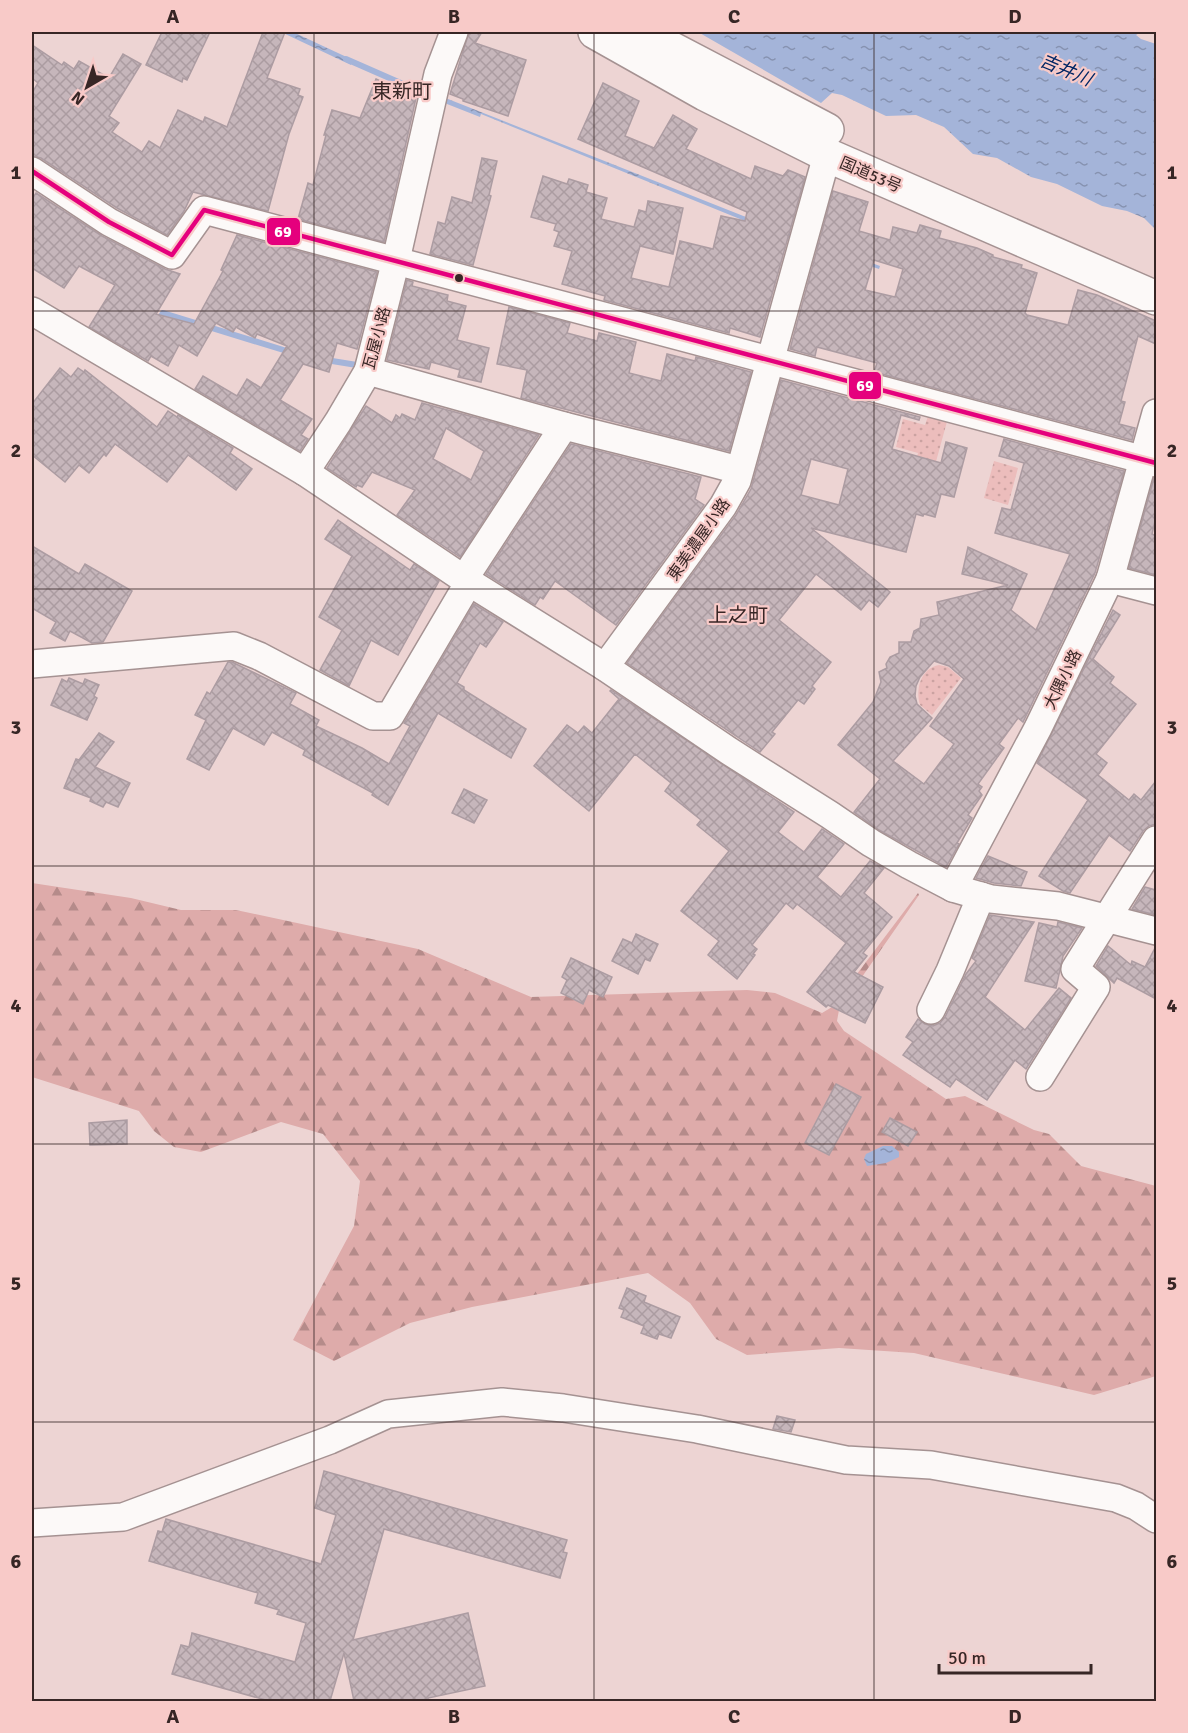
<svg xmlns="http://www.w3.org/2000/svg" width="1188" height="1733" viewBox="0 0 1188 1733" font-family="Signika,'Noto Sans JP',sans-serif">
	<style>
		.green { fill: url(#green-dots) }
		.forest { fill: url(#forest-firs) }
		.water { fill: url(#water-ripples) }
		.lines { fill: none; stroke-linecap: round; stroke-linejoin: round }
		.stream { stroke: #a4b4d9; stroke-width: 6 }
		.building { fill: url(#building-cross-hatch); stroke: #ac9ca2; stroke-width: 1.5; fill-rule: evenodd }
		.minor-casing { stroke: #a59292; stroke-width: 30 }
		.highway-casing { stroke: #a59292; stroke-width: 36 }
		.minor { stroke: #fcf9f8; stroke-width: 27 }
		.highway { stroke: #fcf9f8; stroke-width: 33 }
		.bus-1-casing { stroke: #f8cac8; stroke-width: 9 }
		.bus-1 { stroke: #e5007d; stroke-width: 4.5 }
		.grid { fill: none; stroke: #372625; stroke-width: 1.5; stroke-opacity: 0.55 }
		.bus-dot { fill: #372625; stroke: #f8cac8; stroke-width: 2 }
		.labels { text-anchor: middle; stroke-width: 4.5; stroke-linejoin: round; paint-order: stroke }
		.street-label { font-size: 16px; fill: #372625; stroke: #f8cac8 }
		.water-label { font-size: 18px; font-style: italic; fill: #012664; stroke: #f8cac8 }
		.quarter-label { font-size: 20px; fill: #372625; stroke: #f8cac8 }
		.line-badge { stroke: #f8cac8; stroke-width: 2 }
		.badge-label { font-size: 16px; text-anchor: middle; font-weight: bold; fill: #fff }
		.neatline { fill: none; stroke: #372625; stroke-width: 2 }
		.grid-label { font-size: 20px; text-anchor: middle; font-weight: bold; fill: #372625 }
	</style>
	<defs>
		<pattern id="green-dots" width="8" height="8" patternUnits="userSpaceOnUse" patternTransform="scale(1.5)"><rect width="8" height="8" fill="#ecbdbc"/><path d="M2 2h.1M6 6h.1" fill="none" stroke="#cba2a1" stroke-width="1.8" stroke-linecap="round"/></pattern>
		<pattern id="forest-firs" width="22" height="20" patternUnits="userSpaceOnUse" patternTransform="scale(1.5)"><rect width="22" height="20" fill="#deabaa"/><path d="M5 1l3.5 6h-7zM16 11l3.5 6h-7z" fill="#b58b8a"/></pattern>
		<pattern id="water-ripples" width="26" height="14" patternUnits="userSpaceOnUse" patternTransform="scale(1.5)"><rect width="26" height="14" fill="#a4b4d9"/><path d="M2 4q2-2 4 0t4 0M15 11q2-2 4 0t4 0" fill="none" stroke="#8692b0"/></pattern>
		<pattern id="building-cross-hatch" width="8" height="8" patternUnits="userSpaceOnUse" patternTransform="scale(1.5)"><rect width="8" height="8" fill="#c6b6bb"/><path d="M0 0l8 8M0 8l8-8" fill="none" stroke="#ab9ca1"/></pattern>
	</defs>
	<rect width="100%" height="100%" fill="#edd4d3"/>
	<g class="green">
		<polygon points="929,413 948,418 929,487 910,482 918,453 896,447 903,419 925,425"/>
		<polygon points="994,461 1018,468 1008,505 984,498"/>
		<path d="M 939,665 L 948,667 L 961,678 L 932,715 L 920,705 C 915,689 921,668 939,665 Z"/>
	</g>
	<polygon class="forest" points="32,883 131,898 181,910 236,910 418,949 531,997 747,990 775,993 822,1013 832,1007 918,893 919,895 839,1010 837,1021 844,1031 946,1099 965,1096 1034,1130 1049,1134 1081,1166 1156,1186 1156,1376 1094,1395 914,1353 839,1348 747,1355 716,1339 690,1303 648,1273 472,1307 410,1323 334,1361 293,1340 354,1226 360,1181 323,1134 281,1122 201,1152 174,1147 154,1131 139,1111 32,1077"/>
	<g class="water">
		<polygon points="281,32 293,32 353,60 351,65"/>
		<polygon points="698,32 1141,32 1136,35 1141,39 1156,44 1156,230 1144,218 1127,211 1102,206 1057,184 1031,177 997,158 973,154 944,127 916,115 886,116 842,95 832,93 821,103"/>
		<polygon points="410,84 756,221 880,266 879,269 797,242 481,114 480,117 409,89"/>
		<polygon points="883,1146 892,1146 899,1152 899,1157 886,1163 867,1166 864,1159 866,1154"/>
	</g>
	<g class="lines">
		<g class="stream">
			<polyline points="346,59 403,84"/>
			<polyline points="158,321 163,313 290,352"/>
			<polyline points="326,360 363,366"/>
		</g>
	</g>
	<g class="building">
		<polygon points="162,32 210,32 187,80 183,78 182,82 146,65"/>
		<polygon points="263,32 285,32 267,78 300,89 298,95 303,97 289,134 268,211 193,192 184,211 167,235 117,208 41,158 32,156 32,93 38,83 32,78 32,45 62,65 64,62 74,69 79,61 109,78 123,54 141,64 109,116 119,123 112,132 142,152 149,141 160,148 178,110 203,122 205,117 227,127"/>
		<polygon points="469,32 482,32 475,43 526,60 508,116 463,101 463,99 450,94"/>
		<polygon points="376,79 403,91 402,94 416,98 384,242 298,219 308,183 313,185 326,135 324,135 332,110 360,118"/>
		<polygon points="603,83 639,101 625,136 654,148 673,115 697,129 686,149 751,179 755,166 783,176 788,170 805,177 760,337 730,328 729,333 604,300 605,296 562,284 572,251 554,246 559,232 554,230 556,224 531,217 543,176 567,184 569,179 588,185 586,192 607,198 601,219 634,227 639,210 646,212 648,201 683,208 673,254 640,246 631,278 669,287 680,241 713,249 721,216 745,221 747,212 578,139"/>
		<polygon points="482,158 497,161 489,195 491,196 473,265 430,254 438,222 445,224 452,197 472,203"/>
		<path d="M 833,191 L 868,202 L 859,231 L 890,240 L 893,227 L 917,233 L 920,225 L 941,231 L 939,238 L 977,248 L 993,255 L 993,257 L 1022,265 L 1021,268 L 1037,273 L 1025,313 L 1027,315 L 1068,325 L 1078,290 L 1097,295 L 1156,321 L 1156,344 L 1138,336 L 1121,401 L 1125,402 L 1119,424 L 1135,428 L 1132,440 L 874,372 L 877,363 L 817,347 L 815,356 L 790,349 ZM 874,260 L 903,269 L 895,297 L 865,290 Z"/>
		<polygon points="36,193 102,236 165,269 180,274 156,314 194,324 223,271 221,270 237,235 377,272 357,349 337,343 329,372 303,364 280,400 312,419 301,435 308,439 300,451 195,389 203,376 237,396 247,379 261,388 287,346 257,334 255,338 236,327 233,332 216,323 197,356 179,345 168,366 151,356 148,361 89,327 115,285 79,266 64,288 32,268 32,199"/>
		<polygon points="407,280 413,282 412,286 448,295 447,301 466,306 457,340 489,348 481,382 458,377 460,370 431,362 429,369 387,360"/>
		<polygon points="509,307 570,323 567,333 597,341 599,333 636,342 629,373 661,381 667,354 695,361 696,357 751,372 729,451 521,398 527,370 497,364"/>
		<polygon points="60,368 71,377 78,368 84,372 85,370 157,427 168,411 177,417 178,415 233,448 230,453 252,469 236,490 188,455 167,482 115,444 106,456 104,454 89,473 79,465 65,482 32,455 32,404"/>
		<path d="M 781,380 L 920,417 L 919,420 L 901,415 L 892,449 L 941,463 L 946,442 L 967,448 L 954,497 L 941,494 L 935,517 L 924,514 L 923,516 L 916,514 L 906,552 L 811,528 L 890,592 L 878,607 L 869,600 L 861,610 L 816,574 L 779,620 L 831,662 L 812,686 L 815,689 L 804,704 L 798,700 L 772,732 L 775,734 L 760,752 L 627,663 L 736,515 L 751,489 ZM 811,459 L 848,469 L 839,505 L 801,495 Z"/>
		<path d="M 422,403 L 539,435 L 460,557 L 397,515 L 415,490 L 372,472 L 362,487 L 357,485 L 356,487 L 327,468 L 366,406 L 392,423 L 396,415 L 400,418 L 402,414 L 415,420 ZM 446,428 L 484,451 L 471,480 L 433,459 Z"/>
		<path d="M 1004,439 L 1124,471 L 1095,573 L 1023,722 L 1018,718 L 999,744 L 1004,748 L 978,784 L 982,787 L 979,791 L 982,795 L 968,815 L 972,818 L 957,843 L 959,844 L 946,867 L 879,830 L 854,812 L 880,779 L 838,745 L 873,702 L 881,682 L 879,672 L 887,668 L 886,664 L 890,657 L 899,653 L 899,642 L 911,642 L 914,631 L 920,628 L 921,619 L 939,615 L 937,602 L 1008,585 L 962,574 L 968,547 L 1027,574 L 1011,610 L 1036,630 L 1070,554 L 995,533 L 1002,508 L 1011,510 L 1024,463 L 999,456 ZM 934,661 L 949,666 L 964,679 L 930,726 L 954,744 L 924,784 L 893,761 L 932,718 L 917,704 L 915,696 L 916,686 L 920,677 Z"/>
		<polygon points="571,444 701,477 695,499 704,505 616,625 555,581 543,599 540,597 535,605 486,574"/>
		<polygon points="1154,478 1156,478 1156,517 1152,534 1156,536 1156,575 1129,568"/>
		<polygon points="338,520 410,570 414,564 439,581 398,655 371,640 349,686 320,670 342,630 319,617 352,556 325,539"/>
		<polygon points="32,546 79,574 85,564 132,591 103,642 92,643 70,631 65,641 50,633 56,622 32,608"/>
		<polygon points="474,604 503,622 486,647 480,643 457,683 464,687 464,690 526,729 511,758 438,713 388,805 372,795 373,793 303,755 305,750 272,732 264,745 233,728 209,770 187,759 206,720 195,715 207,692 210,694 228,662 232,662 296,693 290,704 319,720 316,726 362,748 389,764 410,726 404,723"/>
		<polygon points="1113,610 1120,615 1093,659 1114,677 1110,683 1136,704 1096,754 1107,763 1098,775 1129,800 1134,794 1141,800 1156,781 1156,824 1149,826 1143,831 1130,851 1109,835 1070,893 1063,891 1039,876 1088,800 1037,763"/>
		<polygon points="69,678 83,684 85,679 99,685 94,696 97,698 87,720 51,705 62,679 67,682"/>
		<polygon points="611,690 794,812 778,832 804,852 822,829 844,844 817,877 841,897 870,861 884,868 864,893 892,917 863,953 867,956 854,972 883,987 865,1023 828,1005 826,1007 807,992 846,943 797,904 793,909 786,903 752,945 757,949 753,954 755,955 737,979 708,955 719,941 681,911 729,851 697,825 701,820 665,791 671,783 635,754 589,811 534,766 567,725 578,733 584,726 592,733 619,699 610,691"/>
		<polygon points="99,733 114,742 95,767 130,783 118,807 106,802 103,807 90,801 91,798 64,788 76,759 79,760"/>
		<polygon points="464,789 487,800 474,823 452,813"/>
		<polygon points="988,856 1027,872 1021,886 994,883 976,878"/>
		<polygon points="1145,887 1156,890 1156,915 1132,909"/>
		<polygon points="990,915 1034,922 985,997 1025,1030 1059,988 1071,998 1026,1069 1015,1060 987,1100 956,1079 950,1087 903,1055 913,1042 906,1037 918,1019 925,1024 933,1026 940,1023 945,1017 966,974 976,961 972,958"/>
		<polygon points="1058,922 1082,928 1063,956 1056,988 1025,981 1039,923 1057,927"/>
		<polygon points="636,934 658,944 650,961 645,959 638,974 612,961 623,939 632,943"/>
		<polygon points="1108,946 1131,965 1132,961 1145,967 1156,946 1156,999 1117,978 1114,983 1096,966"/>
		<polygon points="571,958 612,977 603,997 589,990 583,1004 561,993 567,980 562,977"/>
		<polygon points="836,1084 861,1097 829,1155 805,1143"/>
		<polygon points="890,1118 917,1132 908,1146 882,1132"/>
		<polygon points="127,1120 127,1144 90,1145 89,1123"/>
		<polygon points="627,1288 646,1296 644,1302 680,1317 671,1338 659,1334 657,1339 641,1333 644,1326 621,1317 624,1310 619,1308"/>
		<polygon points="777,1416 795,1420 791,1432 773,1429"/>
		<polygon points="324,1471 567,1540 563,1552 567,1553 560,1578 384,1529 353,1640 468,1613 485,1686 428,1698 428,1701 354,1701 344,1653 330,1701 269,1701 172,1674 181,1645 189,1647 192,1633 295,1662 306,1623 277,1614 279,1610 255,1603 258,1593 149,1561 158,1531 162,1532 166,1519 321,1564 336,1515 315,1508"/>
	</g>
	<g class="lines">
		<defs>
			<g id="minor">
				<polyline points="32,171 109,222 172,255 204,210 1156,463"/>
				<polyline points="32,311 305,472 464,579 605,667 729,751 830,815 871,843 909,865 953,888 991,899 1058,906 1156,931"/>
				<polyline points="368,371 564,426"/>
				<polyline points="305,472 338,422 368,371 396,260 438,74 454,32"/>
				<path d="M 464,579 L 564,426 C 622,441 680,454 738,470"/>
				<polyline points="1110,579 1156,591"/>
				<polyline points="32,664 234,646 259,656 373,716 390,716 469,582"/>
				<polyline points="605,667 723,506 737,481 827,155"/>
				<polyline points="953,888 1038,728 1110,579 1156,413"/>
				<polyline points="931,1010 950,971 981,896"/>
				<polyline points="1040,1077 1096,987 1075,969 1156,840"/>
				<polyline points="32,1523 123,1517 330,1440 388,1414 502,1402 563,1408 697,1429 846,1460 931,1465 1116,1498 1136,1506 1156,1519"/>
			</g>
			<g id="highway">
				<polyline points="595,32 705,94 827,155 1156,298"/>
				<polyline points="640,32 827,130"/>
			</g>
		</defs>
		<use href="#minor" class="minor-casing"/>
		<use href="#highway" class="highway-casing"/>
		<use href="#minor" class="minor"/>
		<use href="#highway" class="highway"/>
		<defs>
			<polyline id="bus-1" points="32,171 109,222 172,255 204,210 1156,463"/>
		</defs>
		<use href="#bus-1" class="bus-1-casing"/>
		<use href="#bus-1" class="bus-1"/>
	</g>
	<path class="grid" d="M 314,32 L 314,1702M 594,32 L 594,1702M 874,32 L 874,1702M 32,311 L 1156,311M 32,589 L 1156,589M 32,866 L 1156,866M 32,1144 L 1156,1144M 32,1422 L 1156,1422"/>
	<circle class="bus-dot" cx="459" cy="278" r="5"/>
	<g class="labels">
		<g class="street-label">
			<text transform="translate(871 174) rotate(23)" y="6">国道53号</text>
			<text transform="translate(376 338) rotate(-75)" y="6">瓦屋小路</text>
			<text transform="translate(698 539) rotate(-55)" y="6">東美濃屋小路</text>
			<text transform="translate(1062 679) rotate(-64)" y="6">大隅小路</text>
		</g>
		<g class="water-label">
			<text transform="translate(1066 70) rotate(23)" y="6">吉井川</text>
		</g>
		<g class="quarter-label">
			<text x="402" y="98">東新町</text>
			<text x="738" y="622">上之町</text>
		</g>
	</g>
	<g class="line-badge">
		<rect x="266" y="217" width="35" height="29" rx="6" fill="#e5007d"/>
		<rect x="848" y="371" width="34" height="29" rx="6" fill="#e5007d"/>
	</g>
	<g class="badge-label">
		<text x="283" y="237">69</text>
		<text x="865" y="391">69</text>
	</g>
	<rect width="1188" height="1733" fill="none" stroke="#f8cac8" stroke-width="66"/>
	<g transform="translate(87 87) rotate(219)" stroke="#f8cac8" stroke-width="4.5" paint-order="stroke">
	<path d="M0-4.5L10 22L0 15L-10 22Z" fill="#372625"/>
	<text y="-9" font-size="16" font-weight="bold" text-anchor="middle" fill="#372625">N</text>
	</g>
	<path d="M939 1664v9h152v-9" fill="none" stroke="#372625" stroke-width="3"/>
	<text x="948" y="1664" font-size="18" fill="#372625" stroke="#f8cac8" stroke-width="4.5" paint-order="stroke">50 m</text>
	<rect x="33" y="33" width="1122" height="1667" class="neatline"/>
	<g class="grid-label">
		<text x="173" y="23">A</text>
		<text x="454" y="23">B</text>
		<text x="734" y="23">C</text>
		<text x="1015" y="23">D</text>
		<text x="16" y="179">1</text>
		<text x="1172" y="179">1</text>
		<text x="16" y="457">2</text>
		<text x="1172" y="457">2</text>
		<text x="16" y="734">3</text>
		<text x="1172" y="734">3</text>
		<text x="16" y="1012">4</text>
		<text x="1172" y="1012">4</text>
		<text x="16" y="1290">5</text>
		<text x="1172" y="1290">5</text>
		<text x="16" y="1568">6</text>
		<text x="1172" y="1568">6</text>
		<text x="173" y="1723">A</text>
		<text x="454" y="1723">B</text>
		<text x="734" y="1723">C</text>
		<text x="1015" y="1723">D</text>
	</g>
</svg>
